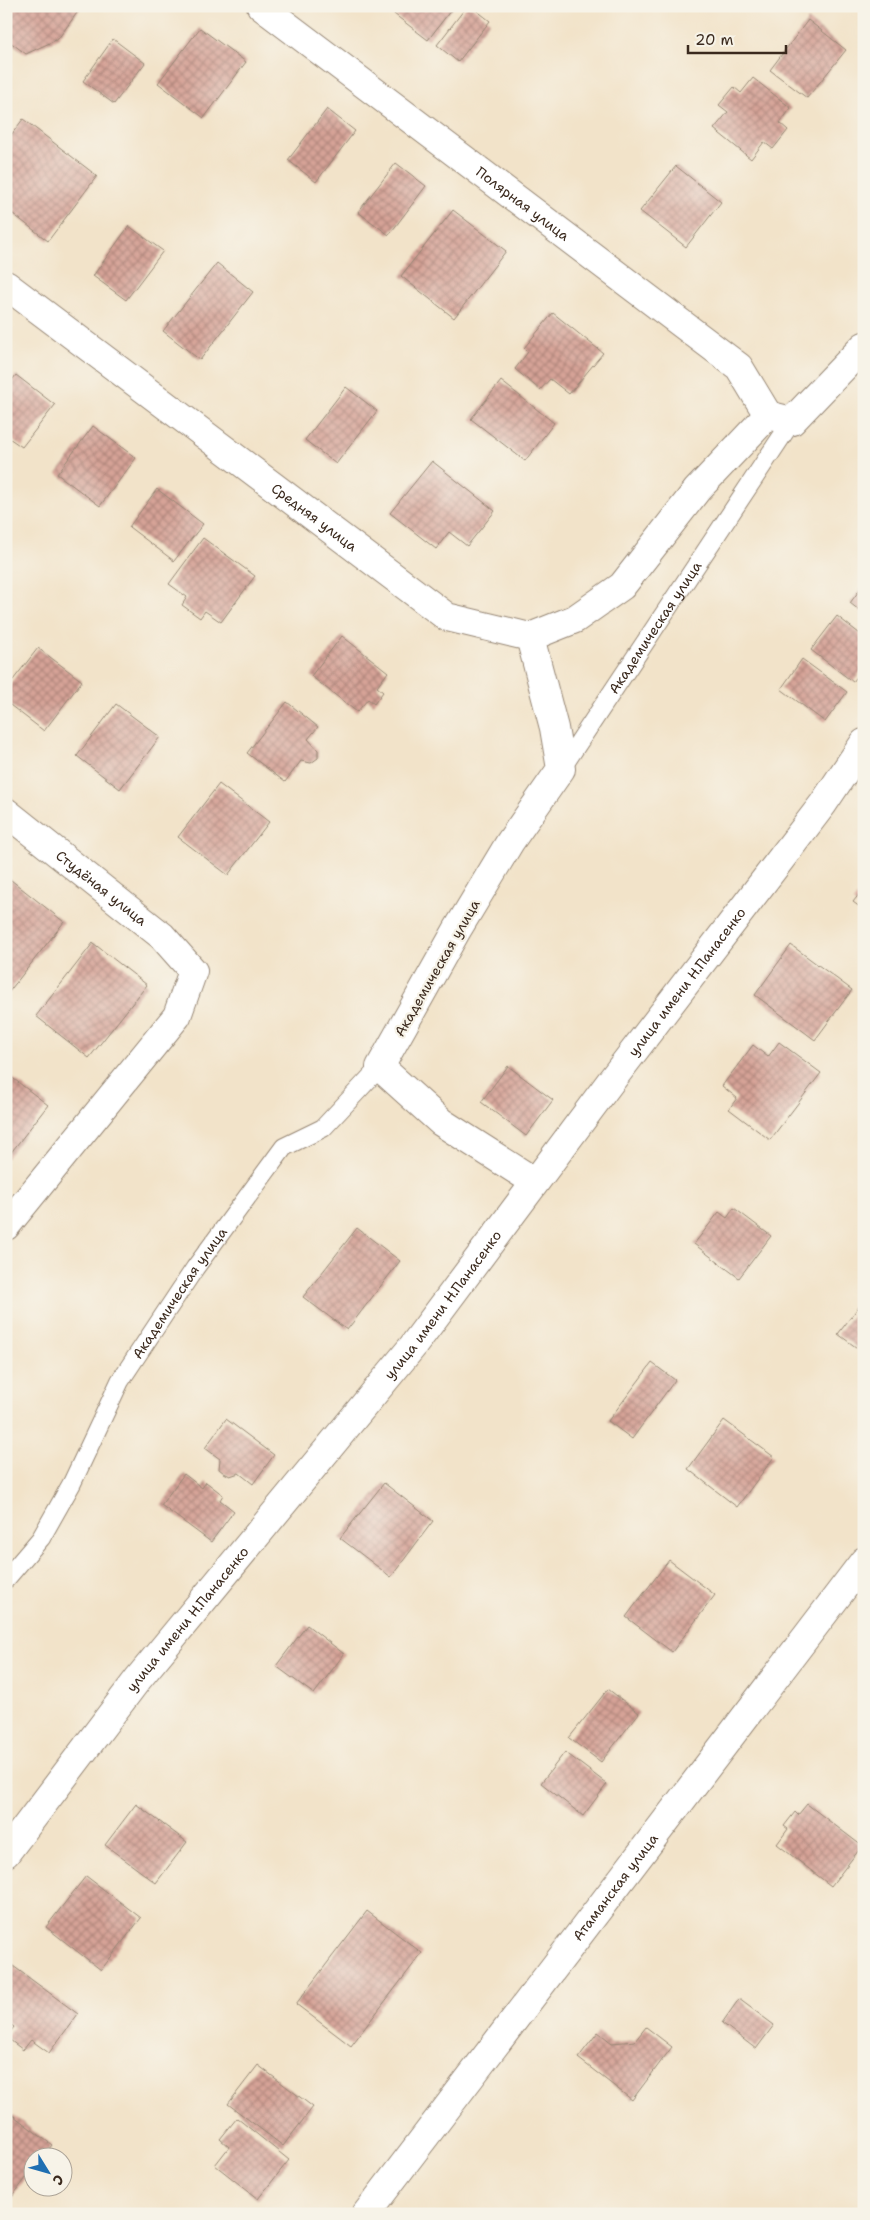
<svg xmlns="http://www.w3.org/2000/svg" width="870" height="2220" viewBox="0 0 870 2220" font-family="'Shantell Sans',sans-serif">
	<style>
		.building { fill: url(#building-cross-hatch) }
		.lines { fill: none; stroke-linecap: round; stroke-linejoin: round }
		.lane-casing { stroke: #968674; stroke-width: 20 }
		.street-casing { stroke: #968674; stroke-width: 30 }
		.lane { stroke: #fff; stroke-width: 18 }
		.street { stroke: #fff; stroke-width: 28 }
		.labels { text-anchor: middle; stroke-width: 4.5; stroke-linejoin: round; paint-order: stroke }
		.street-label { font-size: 14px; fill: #3b2a1e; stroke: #f7f3e8 }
	</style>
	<defs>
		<pattern id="building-cross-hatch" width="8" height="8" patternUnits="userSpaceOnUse" patternTransform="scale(1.25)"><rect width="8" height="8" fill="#d6a397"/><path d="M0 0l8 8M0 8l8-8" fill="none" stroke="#af857b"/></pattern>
	</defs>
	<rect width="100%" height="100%" fill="#f7f3e8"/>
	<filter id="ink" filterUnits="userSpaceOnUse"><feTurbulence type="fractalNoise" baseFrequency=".02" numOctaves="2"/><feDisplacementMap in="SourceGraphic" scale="10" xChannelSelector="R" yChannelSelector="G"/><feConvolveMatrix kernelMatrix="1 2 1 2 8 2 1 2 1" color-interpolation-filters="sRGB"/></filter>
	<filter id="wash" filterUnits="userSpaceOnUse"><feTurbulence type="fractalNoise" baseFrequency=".0096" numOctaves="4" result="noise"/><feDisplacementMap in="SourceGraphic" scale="20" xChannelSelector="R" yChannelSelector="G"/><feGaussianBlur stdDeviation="1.12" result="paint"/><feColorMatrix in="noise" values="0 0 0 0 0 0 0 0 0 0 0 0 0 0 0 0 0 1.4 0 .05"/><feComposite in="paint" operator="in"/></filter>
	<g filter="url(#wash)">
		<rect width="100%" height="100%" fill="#f2e3c9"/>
		<g id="blocks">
			<g class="building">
				<polygon points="12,6 82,6 58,39 26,54 6,39 6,14"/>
				<polygon points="400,6 454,6 428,40 394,14"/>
				<polygon points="467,6 471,6 490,21 458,62 437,45"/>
				<polygon points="808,20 846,50 807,98 770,70"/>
				<polygon points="200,28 246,62 204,118 158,83"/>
				<polygon points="113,39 145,63 114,104 83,81"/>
				<polygon points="753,78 791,108 780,123 788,130 773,149 764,142 751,159 714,129 728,112 719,105 734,87 741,93"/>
				<polygon points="327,109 355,131 316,182 288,160"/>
				<polygon points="23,119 97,176 48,241 8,210 6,213 6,142"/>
				<polygon points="396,163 426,186 389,235 358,212"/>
				<polygon points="676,166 721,202 686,247 640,211"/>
				<polygon points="453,210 506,251 454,318 401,276"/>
				<polygon points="129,226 163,251 126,300 93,276"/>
				<polygon points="217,263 253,292 200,360 163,331"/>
				<polygon points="553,313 603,353 569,394 550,379 540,390 515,369 528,352 524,348"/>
				<polygon points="16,375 55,405 22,447 6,436 6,388"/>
				<polygon points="501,381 554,423 525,461 471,419"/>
				<polygon points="346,387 377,411 336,464 305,440"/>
				<polygon points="93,426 136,458 100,506 57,474"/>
				<polygon points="432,461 495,511 467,546 449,532 436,549 390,513"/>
				<polygon points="157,489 203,524 174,561 129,527"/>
				<polygon points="203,538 255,576 221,622 205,611 200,618 182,605 187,597 169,584"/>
				<polygon points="864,584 864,614 850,603"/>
				<polygon points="837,616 864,637 864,668 853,682 811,650"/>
				<polygon points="342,636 388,672 377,687 383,692 374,704 368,699 357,712 311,676"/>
				<polygon points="38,648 82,681 44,731 6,702 6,689"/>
				<polygon points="802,659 847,692 825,722 781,689"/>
				<polygon points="287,702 318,727 308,739 318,750 318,758 311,763 301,761 285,782 247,753"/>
				<polygon points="116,704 160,737 120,789 77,756"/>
				<polygon points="219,784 269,822 228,875 178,837"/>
				<polygon points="11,880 64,922 8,993 6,992 6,886"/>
				<polygon points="864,888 864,910 853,902"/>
				<polygon points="93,943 147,985 89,1058 36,1016"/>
				<polygon points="791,945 852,990 815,1040 755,995"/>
				<polygon points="779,1042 821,1073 770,1140 729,1109 737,1098 722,1086 753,1045 768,1057"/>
				<polygon points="508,1066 553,1100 526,1136 481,1102"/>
				<polygon points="6,1073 48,1105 6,1159"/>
				<polygon points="734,1208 771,1236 739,1278 694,1244 719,1212 727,1218"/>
				<polygon points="357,1228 400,1261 347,1330 303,1297"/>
				<polygon points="864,1300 864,1353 838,1334"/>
				<polygon points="652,1363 675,1380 632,1439 608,1421"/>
				<polygon points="226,1419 274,1455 253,1484 239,1473 230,1476 224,1473 219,1469 220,1459 205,1448"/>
				<polygon points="724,1420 774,1457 737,1507 688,1469"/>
				<polygon points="184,1474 202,1488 206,1482 223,1495 220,1500 234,1511 211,1542 161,1505"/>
				<polygon points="384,1483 433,1521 391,1577 340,1538"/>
				<polygon points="669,1560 715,1595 672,1652 626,1617"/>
				<polygon points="307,1625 344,1654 314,1694 276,1666"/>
				<polygon points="608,1689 639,1713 601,1762 569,1738"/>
				<polygon points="565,1752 607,1784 583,1816 541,1783"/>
				<polygon points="136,1804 187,1842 156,1883 105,1845"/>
				<polygon points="807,1804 862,1846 831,1886 777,1844 788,1829 784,1826 795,1812 798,1815"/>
				<polygon points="86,1876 141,1918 101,1970 46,1927"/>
				<polygon points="367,1911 422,1953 351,2046 296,2004"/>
				<polygon points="9,1963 78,2014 49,2053 31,2040 23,2050 6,2037 14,2027 6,2021 6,1967"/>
				<polygon points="739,1999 774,2025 756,2049 722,2023"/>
				<polygon points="646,2027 672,2047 632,2100 578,2058 598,2032 612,2043 635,2041"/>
				<polygon points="258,2065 313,2107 283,2146 228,2104"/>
				<polygon points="6,2110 52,2145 42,2158 32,2158 32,2170 6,2205"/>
				<polygon points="237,2118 289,2160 258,2199 215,2165 229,2147 220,2139"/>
			</g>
		</g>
	</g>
	<g filter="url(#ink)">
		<use href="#blocks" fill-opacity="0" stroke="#968674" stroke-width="1"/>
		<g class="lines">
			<defs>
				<g id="lane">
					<path id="s1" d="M 561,769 L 792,421"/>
					<path id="s2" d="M 6,1579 L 41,1538 L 72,1483 L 120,1381 L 195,1268 L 284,1147 L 323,1128 L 380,1067"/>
				</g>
				<g id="street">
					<path id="s3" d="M 261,6 L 739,367 L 768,415"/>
					<path id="s4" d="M 6,285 L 447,617 L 530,637 L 554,728 L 561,769 L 510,842 L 457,930 L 380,1067 L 441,1122 L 535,1182"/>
					<polyline points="768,415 792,421 864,346"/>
					<polyline points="530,637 575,619 622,586 697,490 768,415"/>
					<path id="s5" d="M 6,812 L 162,936 L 193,971 L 177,1016 L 6,1226"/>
					<path id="s6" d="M 6,1853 L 138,1679 L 413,1346 L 611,1081 L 823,804 L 864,743"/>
					<path id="s7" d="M 366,2214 L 864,1561"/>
				</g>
			</defs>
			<use href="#lane" class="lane-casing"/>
			<use href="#street" class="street-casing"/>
			<use href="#lane" class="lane"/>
			<use href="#street" class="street"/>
		</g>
	</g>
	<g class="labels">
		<g class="street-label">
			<text dy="5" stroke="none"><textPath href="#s3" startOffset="328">Полярная улица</textPath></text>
			<text dy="5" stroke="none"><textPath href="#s4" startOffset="386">Средняя улица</textPath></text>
			<text dy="5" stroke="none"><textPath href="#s1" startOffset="170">Академическая улица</textPath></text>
			<text dy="5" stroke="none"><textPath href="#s5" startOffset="122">Студёная улица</textPath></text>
			<text transform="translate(437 968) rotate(-60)" y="5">Академическая улица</text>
			<text dy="5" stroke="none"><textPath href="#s6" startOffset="1106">улица имени Н.Панасенко</textPath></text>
			<text dy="5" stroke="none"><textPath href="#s2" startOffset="336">Академическая улица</textPath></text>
			<text dy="5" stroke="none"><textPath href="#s6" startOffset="701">улица имени Н.Панасенко</textPath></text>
			<text dy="5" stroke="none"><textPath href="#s6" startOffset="296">улица имени Н.Панасенко</textPath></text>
			<text dy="5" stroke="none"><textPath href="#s7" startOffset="411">Атаманская улица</textPath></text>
		</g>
	</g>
	<rect width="870" height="2220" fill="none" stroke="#f7f3e8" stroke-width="25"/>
	<g transform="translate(48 2172) rotate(127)"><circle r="24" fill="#f7f3e8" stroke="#aca397"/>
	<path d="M0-4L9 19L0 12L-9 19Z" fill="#1f6fb2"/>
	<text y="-8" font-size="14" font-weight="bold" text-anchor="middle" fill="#3b2a1e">С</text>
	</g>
	<path d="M688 45v8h98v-8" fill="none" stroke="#3b2a1e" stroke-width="2.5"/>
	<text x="695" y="45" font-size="15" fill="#3b2a1e" stroke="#f7f3e8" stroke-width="4" paint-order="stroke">20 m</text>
</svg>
